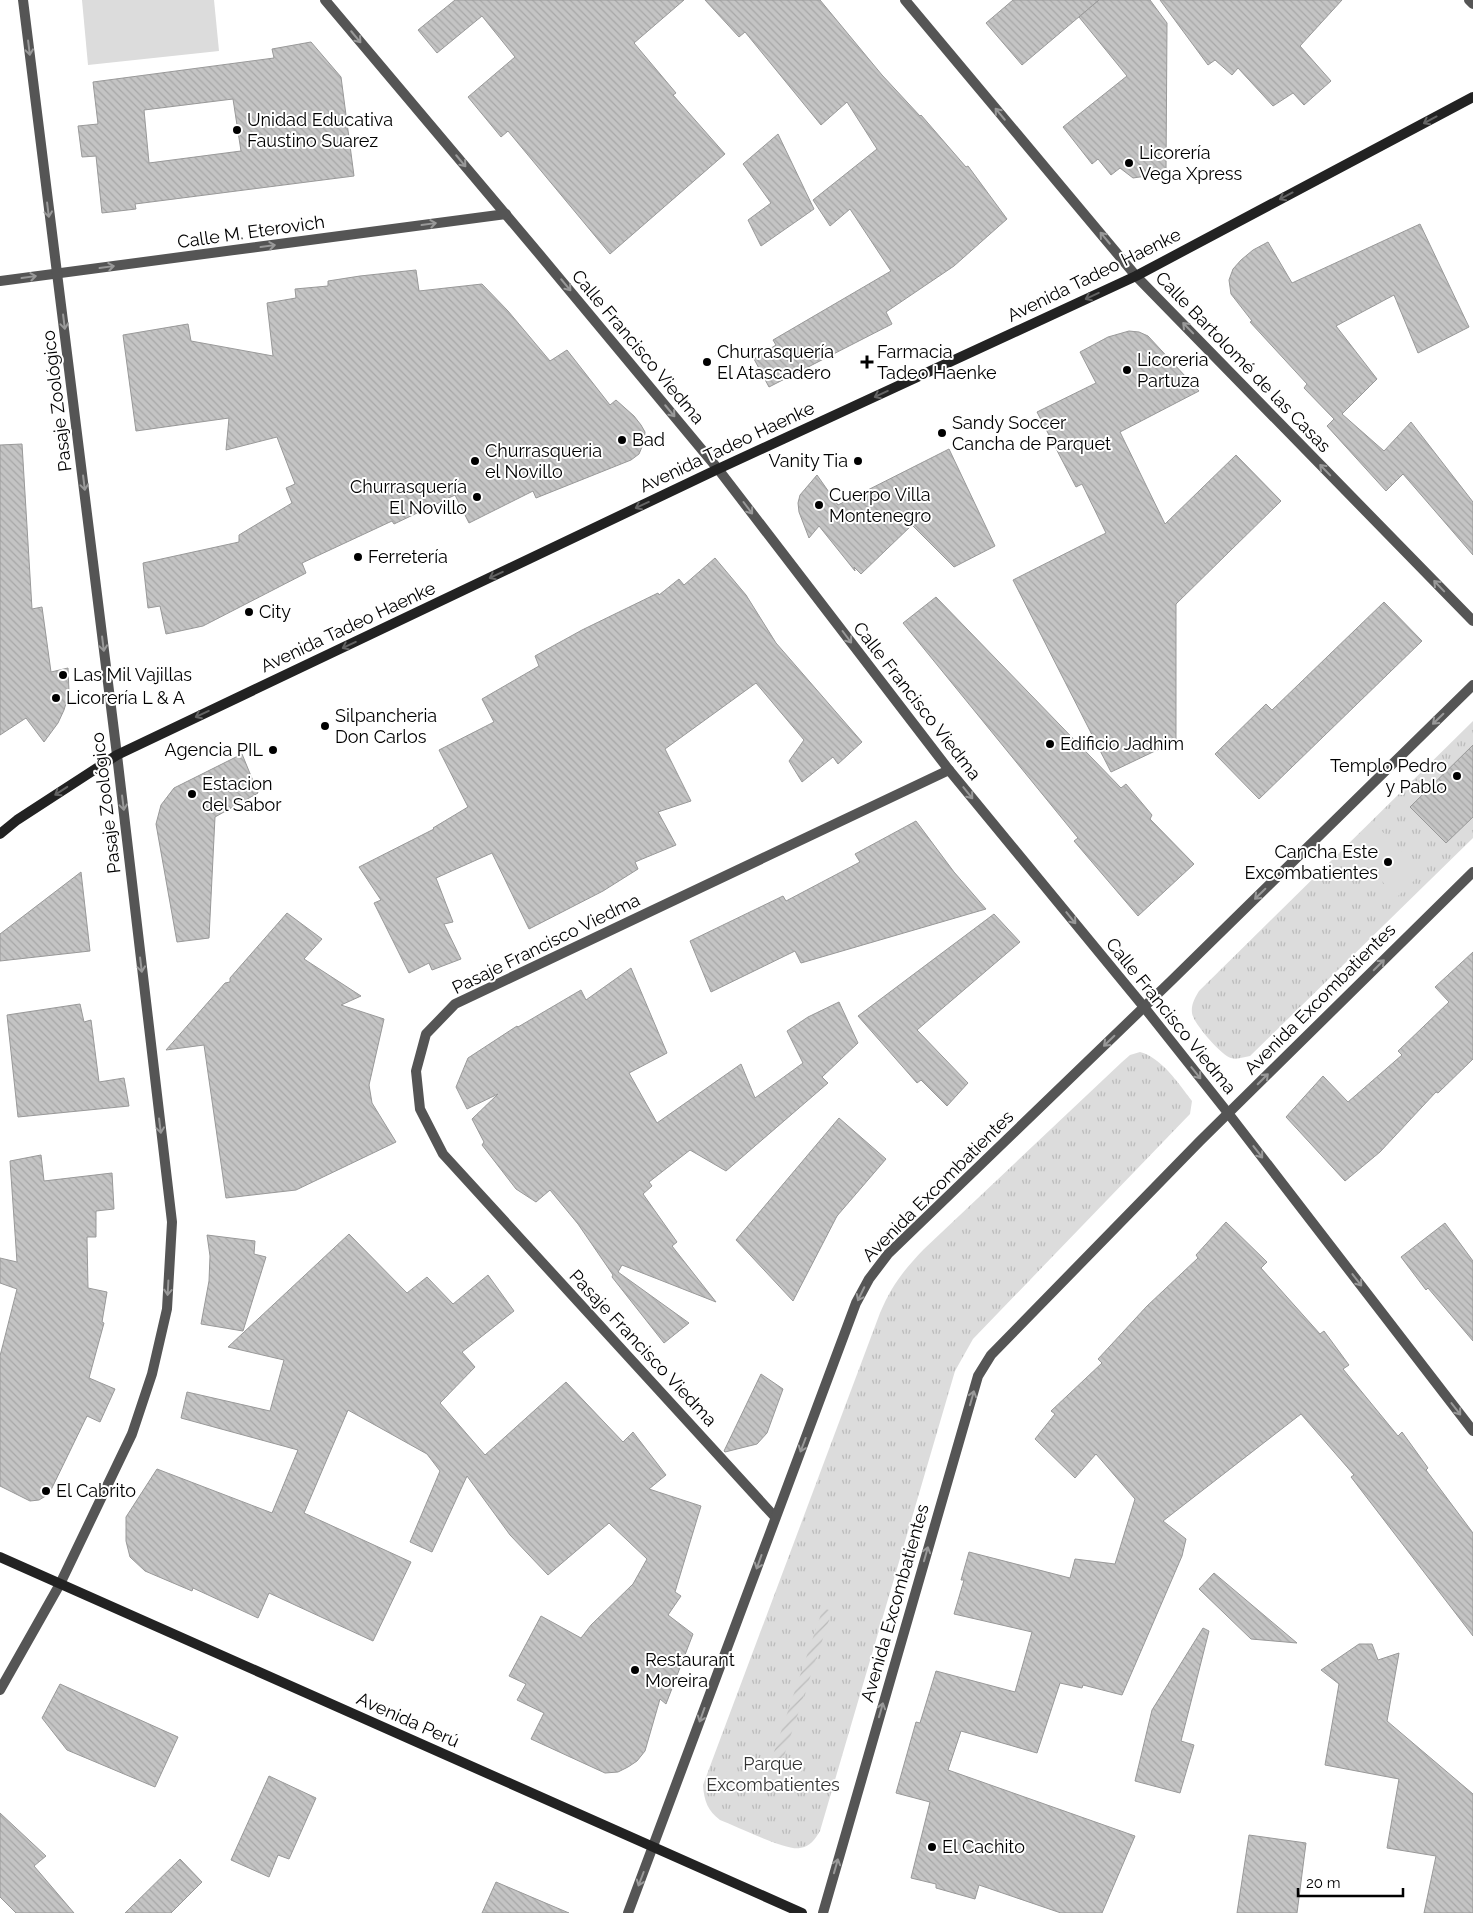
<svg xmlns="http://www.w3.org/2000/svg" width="1473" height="1913" viewBox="0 0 1473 1913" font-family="Raleway,sans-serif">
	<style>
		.park { fill: url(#park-tufts) }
		.garden { fill: url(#garden-furrows) }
		.pitch { fill: #dcdcdc }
		.building { fill: url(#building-back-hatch); stroke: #999; fill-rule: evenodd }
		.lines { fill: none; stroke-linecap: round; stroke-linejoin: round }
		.minor { stroke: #555; stroke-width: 10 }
		.secondary { stroke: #222; stroke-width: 10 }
		.oneway { stroke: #999 }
		.oneway2 { stroke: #646464 }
		.poi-dot { fill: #000; stroke: #fff; stroke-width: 2 }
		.labels { text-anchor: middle; stroke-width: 4; stroke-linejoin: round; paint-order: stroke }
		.poi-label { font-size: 18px; fill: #000; stroke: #fff; text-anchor: start }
		.street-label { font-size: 18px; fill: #000; stroke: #fff }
		.park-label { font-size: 18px; fill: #333; stroke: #fff }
	</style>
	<defs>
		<pattern id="park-tufts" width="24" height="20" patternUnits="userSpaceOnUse" patternTransform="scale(1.25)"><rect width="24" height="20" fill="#dcdcdc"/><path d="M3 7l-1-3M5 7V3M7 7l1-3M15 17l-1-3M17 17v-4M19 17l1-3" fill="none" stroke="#bbb"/></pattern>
		<pattern id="garden-furrows" width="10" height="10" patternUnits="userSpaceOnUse" patternTransform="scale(1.25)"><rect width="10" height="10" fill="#dcdcdc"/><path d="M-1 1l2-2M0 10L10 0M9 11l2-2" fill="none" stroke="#bbb"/></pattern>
		<pattern id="building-back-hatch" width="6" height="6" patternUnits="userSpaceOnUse" patternTransform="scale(1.25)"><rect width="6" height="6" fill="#c4c4c4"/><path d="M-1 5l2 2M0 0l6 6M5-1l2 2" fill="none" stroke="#a7a7a7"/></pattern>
	</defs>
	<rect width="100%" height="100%" fill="#fff"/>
	<g class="park">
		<path d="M 1473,721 L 1473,838 L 1250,1056 C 1244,1057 1237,1060 1231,1058 C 1221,1055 1193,1023 1192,1013 C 1191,1004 1195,998 1199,991 Z"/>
		<path d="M 1140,1052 C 1162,1058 1178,1083 1192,1101 L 1190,1114 L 973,1339 L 955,1371 L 820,1831 C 815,1839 810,1847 800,1848 C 786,1851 736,1826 720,1820 C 708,1811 704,1801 703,1785 L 880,1313 C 892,1285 903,1271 924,1249 L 1122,1062 L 1130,1055 Z"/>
	</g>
	<polygon class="garden" points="823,1608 832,1611 781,1765 771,1761"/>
	<g class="pitch">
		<polygon points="82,0 214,0 219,51 88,65"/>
		<polygon points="1379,828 1422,873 1397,897 1354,852"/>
	</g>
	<g class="building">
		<polygon points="455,0 684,0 634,43 676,93 673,95 725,154 610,254 508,131 501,137 468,97 515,57 482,16 437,53 418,30"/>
		<polygon points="705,0 820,0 882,75 920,116 921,115 966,167 968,166 1007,219 954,266 886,312 892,324 769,387 754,359 776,345 773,340 891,271 850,209 830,226 813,200 877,149 847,102 821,125 745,32 739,37"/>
		<polygon points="1013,0 1099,0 1022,65 986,23"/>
		<polygon points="1099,0 1150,0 1167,23 1166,173 1133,178 1120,168 1111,175 1098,159 1092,164 1063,127 1127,76 1079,17"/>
		<polygon points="1160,0 1342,0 1300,46 1331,81 1304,105 1293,93 1273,106 1238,68 1232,75 1215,60 1208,65"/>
		<path d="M 311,42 L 341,77 L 354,176 L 135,204 L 136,209 L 102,213 L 96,156 L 82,157 L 78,126 L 98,124 L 93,82 L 274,58 L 272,49 ZM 233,99 L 241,151 L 149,163 L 144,110 Z"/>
		<polygon points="778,134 814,209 761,246 748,220 771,203 743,164"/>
		<polygon points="1420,224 1469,327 1418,353 1394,295 1336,326 1377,379 1342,414 1384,451 1411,422 1473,502 1473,555 1403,474 1386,491 1327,426 1334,419 1304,388 1307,384 1250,322 1252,321 1231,294 1229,280 1233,269 1241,260 1253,250 1268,242 1292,283"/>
		<polygon points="416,270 419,291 482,284 508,311 550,361 567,350 610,405 616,400 634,416 641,425 645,432 644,442 639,454 631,460 536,498 533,491 469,523 455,495 394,524 392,521 302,563 306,573 203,626 166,634 160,606 148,608 143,563 239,542 239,535 292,503 286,488 295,484 277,437 226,450 229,418 136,431 123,335 188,324 191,341 273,356 267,303 296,298 295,289 328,286 328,281 360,276"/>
		<polygon points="1129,331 1139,332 1148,336 1199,391 1120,432 1165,524 1236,455 1281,501 1176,604 1176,741 1111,772 1013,580 1106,533 1082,484 1076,487 1037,412 1096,383 1080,352 1108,337"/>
		<polygon points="22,444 32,609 42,607 51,672 68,668 69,693 64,710 58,723 44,742 26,718 0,735 0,445"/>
		<polygon points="949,449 995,546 954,567 912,525 861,574 854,567 855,571 819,526 809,538 799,512 798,503 800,495 817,475 838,505"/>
		<polygon points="715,558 746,595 776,643 862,742 838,764 833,757 802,782 789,761 804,740 756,683 665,749 691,801 658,812 676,845 635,862 638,869 603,891 529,929 492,853 436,878 453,922 444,924 461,959 432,970 429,963 409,973 374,903 381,900 359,867 434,829 433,828 468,807 439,750 494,722 482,699 539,666 535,656 582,630 658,593 659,595 679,579 684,585"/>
		<polygon points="936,597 1121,788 1126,784 1152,815 1150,819 1194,864 1138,916 1074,841 1078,838 903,623"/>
		<polygon points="1384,602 1422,641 1259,799 1215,754 1266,704 1272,710"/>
		<polygon points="1473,745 1473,817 1446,843 1410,807"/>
		<polygon points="242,754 258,793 215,817 209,938 177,942 156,824 161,805 174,788"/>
		<polygon points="916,821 954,872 986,909 801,963 795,951 711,992 690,941 783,896 786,901 860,862 855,854"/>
		<polygon points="81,872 90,951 0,961 0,934"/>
		<polygon points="287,913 322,939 304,959 361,996 341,1005 384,1019 369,1085 372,1103 396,1142 296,1190 226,1198 204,1045 166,1050 225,983 230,982 230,978"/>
		<polygon points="994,914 1020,942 917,1030 968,1083 947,1106 921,1080 917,1083 858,1016"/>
		<polygon points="1473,952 1473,1059 1438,1093 1436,1092 1380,1152 1345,1181 1286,1117 1323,1076 1348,1102 1402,1055 1398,1051 1449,1002 1435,987"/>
		<polygon points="631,968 667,1053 629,1073 657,1123 741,1064 755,1098 803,1063 787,1031 808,1017 839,1002 858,1043 822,1077 828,1083 726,1171 690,1150 649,1182 652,1186 643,1194 677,1242 672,1246 716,1302 622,1265 618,1272 689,1323 664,1343 612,1277 613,1275 578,1224 550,1190 536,1202 516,1189 482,1145 484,1142 472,1119 498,1094 467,1109 456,1087 468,1058 517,1026 518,1027 581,990 586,1000"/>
		<polygon points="80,1004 84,1022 91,1020 99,1082 124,1078 129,1106 18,1117 7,1015"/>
		<polygon points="839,1118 886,1159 837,1216 793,1301 736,1240"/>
		<polygon points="41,1155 44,1181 112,1173 114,1209 96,1211 96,1237 87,1237 88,1288 107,1292 102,1322 104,1323 89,1378 115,1389 100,1422 87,1416 49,1494 39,1500 30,1501 0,1486 0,1356 17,1289 0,1283 0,1258 17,1262 10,1161"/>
		<polygon points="1226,1222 1267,1262 1261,1268 1320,1334 1324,1331 1349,1365 1343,1369 1398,1436 1402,1432 1428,1468 1426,1470 1473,1533 1473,1636 1351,1477 1354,1475 1301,1414 1163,1521 1186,1539 1182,1556 1122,1695 1083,1685 1082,1688 1060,1683 1037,1753 961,1731 948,1770 1135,1836 1102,1913 1061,1913 979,1885 975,1899 936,1888 936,1884 911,1878 930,1802 896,1793 916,1722 920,1723 936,1671 1015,1692 1032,1632 954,1614 964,1580 961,1580 969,1552 1070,1578 1075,1559 1115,1564 1135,1499 1096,1454 1075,1478 1035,1439 1055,1414 1051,1411 1102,1363 1098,1359 1147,1306 1198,1258 1196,1255"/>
		<polygon points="1445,1223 1473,1261 1473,1341 1428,1288 1426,1290 1401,1257"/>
		<polygon points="349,1234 407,1293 427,1277 453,1304 488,1275 514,1311 462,1352 475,1367 440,1403 485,1455 566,1382 623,1442 633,1432 666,1475 649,1489 701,1506 675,1592 681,1596 668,1615 693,1634 666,1704 660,1699 645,1751 637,1761 628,1767 618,1772 605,1773 531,1739 544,1713 517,1700 526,1684 509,1676 541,1616 581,1638 591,1625 633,1584 647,1559 609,1523 548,1575 510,1535 467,1476 432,1552 410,1542 440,1471 427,1454 348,1410 304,1513 411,1562 373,1641 269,1593 258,1618 193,1588 192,1591 145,1571 130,1557 126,1541 126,1517 157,1469 272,1513 298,1450 181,1418 187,1392 270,1411 284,1360 228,1347"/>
		<polygon points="207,1235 255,1241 254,1254 266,1257 243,1331 201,1324 209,1281 210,1256"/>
		<polygon points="761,1374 783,1389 767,1433 757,1444 725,1452 724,1451"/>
		<polygon points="1214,1573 1297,1643 1251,1639 1199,1589"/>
		<polygon points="1203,1628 1209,1631 1181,1741 1194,1745 1180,1793 1135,1781 1152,1710"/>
		<polygon points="1359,1644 1372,1644 1378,1660 1399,1653 1387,1721 1473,1794 1473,1913 1424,1913 1436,1856 1387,1848 1399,1779 1325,1765 1339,1684 1321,1670"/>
		<polygon points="60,1684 178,1737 155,1787 67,1750 42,1718"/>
		<polygon points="269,1776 316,1798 289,1859 278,1855 269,1877 231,1860"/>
		<polygon points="0,1813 46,1856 34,1866 74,1913 16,1913 0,1897"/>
		<polygon points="1249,1835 1306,1843 1297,1913 1237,1913"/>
		<polygon points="180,1859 202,1882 171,1913 125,1913"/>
		<polygon points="496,1882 569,1913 482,1913"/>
	</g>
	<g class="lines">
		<g class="minor">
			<polyline points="325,0 540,255 718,469 949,770 1144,1007 1228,1113 1473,1431"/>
			<polyline points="905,0 1136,276 1473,621"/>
			<polyline points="1469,0 1473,4"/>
			<polyline points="0,281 506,214"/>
			<polyline points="775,1517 443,1154 420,1109 416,1071 426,1034 455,1004 949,770"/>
			<polyline points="0,1690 60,1584 132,1434 152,1374 167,1309 172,1222 117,755 23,0"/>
			<polyline points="628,1913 856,1303 869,1279 888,1254 1171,981 1473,685"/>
			<polyline points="823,1913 978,1376 991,1355 1200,1141 1473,872"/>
		</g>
		<g class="secondary">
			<polyline points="0,834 17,820 117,755 718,469 1136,276 1473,97"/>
			<polyline points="0,1557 802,1913"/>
		</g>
	</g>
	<defs><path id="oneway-shaft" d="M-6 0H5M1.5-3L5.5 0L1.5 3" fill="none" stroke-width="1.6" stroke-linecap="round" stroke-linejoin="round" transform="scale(1.25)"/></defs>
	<g class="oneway">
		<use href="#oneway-shaft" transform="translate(356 37) rotate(50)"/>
		<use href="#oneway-shaft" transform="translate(29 48) rotate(83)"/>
		<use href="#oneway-shaft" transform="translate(1000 114) rotate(-130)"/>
		<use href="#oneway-shaft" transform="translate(461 161) rotate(50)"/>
		<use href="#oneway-shaft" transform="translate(48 210) rotate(83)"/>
		<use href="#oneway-shaft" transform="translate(429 224) rotate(-8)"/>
		<use href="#oneway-shaft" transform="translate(1105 238) rotate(-130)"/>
		<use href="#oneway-shaft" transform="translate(268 246) rotate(-8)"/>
		<use href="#oneway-shaft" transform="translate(107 267) rotate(-8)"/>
		<use href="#oneway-shaft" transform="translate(29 277) rotate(-8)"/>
		<use href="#oneway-shaft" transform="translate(566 285) rotate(50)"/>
		<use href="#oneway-shaft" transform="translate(64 322) rotate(83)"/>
		<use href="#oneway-shaft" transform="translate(1188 328) rotate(-134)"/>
		<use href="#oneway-shaft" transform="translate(670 411) rotate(50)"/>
		<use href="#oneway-shaft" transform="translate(1325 470) rotate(-134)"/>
		<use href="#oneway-shaft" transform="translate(84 483) rotate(83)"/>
		<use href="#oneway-shaft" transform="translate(748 508) rotate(53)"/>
		<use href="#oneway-shaft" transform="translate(1439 586) rotate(-134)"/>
		<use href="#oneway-shaft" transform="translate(847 637) rotate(53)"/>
		<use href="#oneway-shaft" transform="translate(103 644) rotate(83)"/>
		<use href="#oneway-shaft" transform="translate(1438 719) rotate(136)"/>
		<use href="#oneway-shaft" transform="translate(968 793) rotate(51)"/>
		<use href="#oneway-shaft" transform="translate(123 803) rotate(83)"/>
		<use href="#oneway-shaft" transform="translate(1260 894) rotate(136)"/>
		<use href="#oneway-shaft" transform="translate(1071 918) rotate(51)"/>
		<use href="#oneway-shaft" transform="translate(141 965) rotate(83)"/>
		<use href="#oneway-shaft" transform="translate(1379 965) rotate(-45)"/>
		<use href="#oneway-shaft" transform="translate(1109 1041) rotate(136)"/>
		<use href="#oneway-shaft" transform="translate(1196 1073) rotate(51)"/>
		<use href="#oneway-shaft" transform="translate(1263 1079) rotate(-45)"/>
		<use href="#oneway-shaft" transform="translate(160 1126) rotate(83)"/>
		<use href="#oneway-shaft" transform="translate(1258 1152) rotate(52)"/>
		<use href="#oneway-shaft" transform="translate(1357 1280) rotate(52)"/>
		<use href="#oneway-shaft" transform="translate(168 1288) rotate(93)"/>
		<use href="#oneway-shaft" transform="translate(861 1294) rotate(116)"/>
		<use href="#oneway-shaft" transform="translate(972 1398) rotate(-74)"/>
		<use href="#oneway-shaft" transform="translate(1456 1409) rotate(52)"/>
		<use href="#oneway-shaft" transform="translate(803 1445) rotate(111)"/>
		<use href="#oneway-shaft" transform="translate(926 1554) rotate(-74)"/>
		<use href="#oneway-shaft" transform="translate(759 1562) rotate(110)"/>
		<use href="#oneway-shaft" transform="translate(881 1710) rotate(-74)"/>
		<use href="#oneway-shaft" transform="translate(702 1715) rotate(110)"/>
		<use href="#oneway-shaft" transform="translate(836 1866) rotate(-74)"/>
		<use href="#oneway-shaft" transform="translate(641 1879) rotate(111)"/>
	</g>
	<g class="oneway2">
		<use href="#oneway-shaft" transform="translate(1430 120) rotate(152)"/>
		<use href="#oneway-shaft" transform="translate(1286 196) rotate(152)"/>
		<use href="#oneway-shaft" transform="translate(1092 296) rotate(155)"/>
		<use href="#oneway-shaft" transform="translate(881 394) rotate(155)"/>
		<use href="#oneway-shaft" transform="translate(642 505) rotate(155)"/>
		<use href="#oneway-shaft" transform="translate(496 575) rotate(155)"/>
		<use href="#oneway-shaft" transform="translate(349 645) rotate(155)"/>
		<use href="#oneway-shaft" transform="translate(202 714) rotate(155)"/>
		<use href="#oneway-shaft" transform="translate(61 791) rotate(147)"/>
	</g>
	<g class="poi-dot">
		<circle cx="237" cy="130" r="5"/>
		<circle cx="1129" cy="163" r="5"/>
		<circle cx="707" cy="362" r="5"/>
		<path d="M864.5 354.5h5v5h5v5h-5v5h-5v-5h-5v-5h5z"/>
		<circle cx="1127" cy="370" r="5"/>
		<circle cx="942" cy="433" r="5"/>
		<circle cx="622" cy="440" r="5"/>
		<circle cx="475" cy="461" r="5"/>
		<circle cx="858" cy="461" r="5"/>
		<circle cx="477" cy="497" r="5"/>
		<circle cx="819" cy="505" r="5"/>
		<circle cx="358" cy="557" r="5"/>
		<circle cx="249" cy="612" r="5"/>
		<circle cx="63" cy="675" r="5"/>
		<circle cx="56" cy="698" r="5"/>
		<circle cx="325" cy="726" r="5"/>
		<circle cx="1050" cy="744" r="5"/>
		<circle cx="273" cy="750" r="5"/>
		<circle cx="1457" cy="776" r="5"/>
		<circle cx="192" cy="794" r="5"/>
		<circle cx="1388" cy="862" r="5"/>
		<circle cx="46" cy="1491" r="5"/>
		<circle cx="635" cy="1670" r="5"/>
		<circle cx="932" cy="1847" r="5"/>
	</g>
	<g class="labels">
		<g class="poi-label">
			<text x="247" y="126">Unidad Educativa<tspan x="247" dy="21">Faustino Suarez</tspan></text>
			<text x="1139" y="159">Licorería<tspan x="1139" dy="21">Vega Xpress</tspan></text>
			<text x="717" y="358">Churrasquería<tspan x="717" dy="21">El Atascadero</tspan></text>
			<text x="877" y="358">Farmacia<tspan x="877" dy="21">Tadeo Haenke</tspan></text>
			<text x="1137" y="366">Licoreria<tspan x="1137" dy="21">Partuza</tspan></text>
			<text x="952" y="429">Sandy Soccer<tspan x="952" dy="21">Cancha de Parquet</tspan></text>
			<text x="632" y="446">Bad</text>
			<text x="485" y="457">Churrasqueria<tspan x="485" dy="21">el Novillo</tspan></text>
			<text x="848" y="467" text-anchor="end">Vanity Tia</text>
			<text x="467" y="493" text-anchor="end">Churrasquería<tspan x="467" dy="21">El Novillo</tspan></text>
			<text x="829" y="501">Cuerpo Villa<tspan x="829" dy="21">Montenegro</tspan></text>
			<text x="368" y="563">Ferretería</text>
			<text x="259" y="618">City</text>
			<text x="73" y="681">Las Mil Vajillas</text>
			<text x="66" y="704">Licorería L &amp; A</text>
			<text x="335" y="722">Silpancheria<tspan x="335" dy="21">Don Carlos</tspan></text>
			<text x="1060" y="750">Edificio Jadhim</text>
			<text x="263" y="756" text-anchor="end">Agencia PIL</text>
			<text x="1447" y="772" text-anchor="end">Templo Pedro<tspan x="1447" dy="21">y Pablo</tspan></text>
			<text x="202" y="790">Estacion<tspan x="202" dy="21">del Sabor</tspan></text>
			<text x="1378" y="858" text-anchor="end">Cancha Este<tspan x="1378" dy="21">Excombatientes</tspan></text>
			<text x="56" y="1497">El Cabrito</text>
			<text x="645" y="1666">Restaurant<tspan x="645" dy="21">Moreira</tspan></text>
			<text x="942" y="1853">El Cachito</text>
		</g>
		<g class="street-label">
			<text transform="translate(251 232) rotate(-8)" y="6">Calle M. Eterovich</text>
			<text transform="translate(1094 275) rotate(-26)" y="6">Avenida Tadeo Haenke</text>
			<text transform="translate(638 347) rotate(50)" y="6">Calle Francisco Viedma</text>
			<text transform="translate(1243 362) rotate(46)" y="6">Calle Bartolomé de las Casas</text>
			<text transform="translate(57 401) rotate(-97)" y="6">Pasaje Zoológico</text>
			<text transform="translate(727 447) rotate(-25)" y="6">Avenida Tadeo Haenke</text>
			<text transform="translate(348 627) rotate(-25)" y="6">Avenida Tadeo Haenke</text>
			<text transform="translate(917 701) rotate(52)" y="6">Calle Francisco Viedma</text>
			<text transform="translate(106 803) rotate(-97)" y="6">Pasaje Zoológico</text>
			<text transform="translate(546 944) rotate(-26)" y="6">Pasaje Francisco Viedma</text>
			<text transform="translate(1320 999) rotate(-45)" y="6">Avenida Excombatientes</text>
			<text transform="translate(1171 1016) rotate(51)" y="6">Calle Francisco Viedma</text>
			<text transform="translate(938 1186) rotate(-45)" y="6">Avenida Excombatientes</text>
			<text transform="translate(643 1348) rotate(47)" y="6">Pasaje Francisco Viedma</text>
			<text transform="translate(895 1603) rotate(-74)" y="6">Avenida Excombatientes</text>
			<text transform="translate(408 1720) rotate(24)" y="6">Avenida Perú</text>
		</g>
		<g class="park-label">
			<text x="773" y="1770">Parque<tspan x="773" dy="21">Excombatientes</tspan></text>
		</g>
	</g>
	<path d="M1298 1888v8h105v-8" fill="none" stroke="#000000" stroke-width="2.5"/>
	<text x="1306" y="1888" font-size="15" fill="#000000" stroke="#ffffff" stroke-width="4" paint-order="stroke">20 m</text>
</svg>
